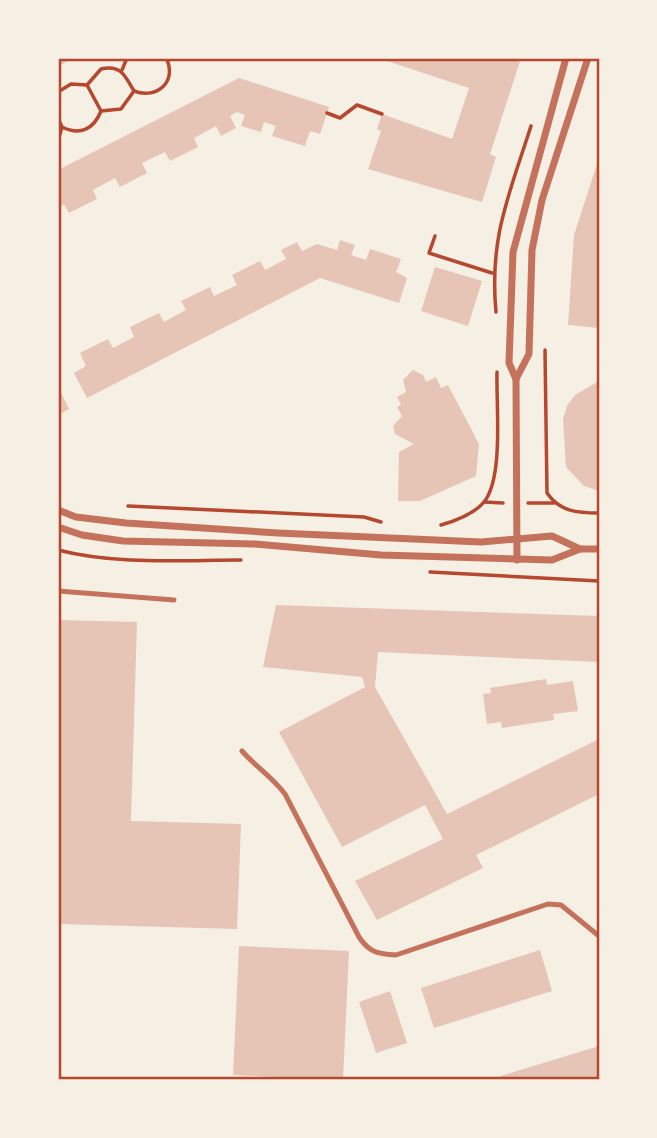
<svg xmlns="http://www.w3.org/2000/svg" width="657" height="1138" viewBox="0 0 657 1138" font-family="'Golos Text',sans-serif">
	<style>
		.building { fill: #e6c5b7 }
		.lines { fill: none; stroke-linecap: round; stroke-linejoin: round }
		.path { stroke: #b5482f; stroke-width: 3.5 }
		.service { stroke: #c5725c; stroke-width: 5 }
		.minor { stroke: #c5725c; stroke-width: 7 }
		.neatline { fill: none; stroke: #b5482f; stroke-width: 2.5 }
	</style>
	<rect width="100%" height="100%" fill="#f6efe4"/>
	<g class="building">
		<polygon points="58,58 74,58 58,66"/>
		<polygon points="388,58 521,58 490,154 496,157 482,202 368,169 381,131 377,129 382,114 452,139 469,88 387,61"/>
		<polygon points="239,78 329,107 320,134 310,131 305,146 272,136 276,126 264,122 261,132 241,126 245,115 237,112 230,116 236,128 221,136 216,126 194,138 198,147 170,161 165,152 142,163 147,173 120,187 115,178 93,190 97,199 69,213 64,204 58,208 58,170"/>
		<polygon points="599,158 599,328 568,325 574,235"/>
		<polygon points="340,240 355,245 351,255 366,260 370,249 401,259 396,272 407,278 399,303 320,278 87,398 74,373 86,366 80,353 108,339 113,348 134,337 130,327 159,313 164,322 186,310 181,301 210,287 214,296 237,285 232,275 260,261 265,270 286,259 281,250 297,242 302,251 317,244 337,250"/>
		<polygon points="435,267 482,281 468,326 421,311"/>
		<polygon points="413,370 423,375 426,382 436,377 441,388 448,385 479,444 476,476 420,501 398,501 399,452 414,444 395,434 393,426 402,416 397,407 401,405 397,397 406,392 403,380"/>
		<polygon points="599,381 599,491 584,486 566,467 563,419 567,406 575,395"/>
		<polygon points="58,387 69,409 58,415"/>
		<polygon points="276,605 599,616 599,662 378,652 375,687 447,814 599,739 599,794 476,855 483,868 377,920 355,881 443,839 425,805 342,847 279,732 365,687 362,677 263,667"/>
		<polygon points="58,620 137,622 131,821 241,824 237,929 58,924"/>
		<polygon points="546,679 547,685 573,681 578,711 553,714 554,720 502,728 501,722 487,724 483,694 491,693 490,688"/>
		<polygon points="239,946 349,951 343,1080 233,1075"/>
		<polygon points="540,950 552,991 434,1028 421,988"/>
		<polygon points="390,991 407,1043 376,1053 359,1002"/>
		<polygon points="599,1046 599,1080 488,1080"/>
	</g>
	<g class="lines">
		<g class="path">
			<polyline points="220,58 235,58"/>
			<polyline points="122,70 127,58"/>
			<path d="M 87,85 L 101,69 C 121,64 125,76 134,91 L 121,109 L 101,111"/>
			<path d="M 134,91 C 157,100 178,81 166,58"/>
			<path d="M 58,92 L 71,84 L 87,85 L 101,111 C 94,129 80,136 62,127"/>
			<polyline points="327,113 340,118 357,105 382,114"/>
			<polyline points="58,118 62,127 58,141"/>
			<polyline points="435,236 429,253 492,273"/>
			<path d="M 496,312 C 489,238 509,195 531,126"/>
			<path d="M 545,350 L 547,493 C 560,512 578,513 599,513"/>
			<polyline points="484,502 503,503"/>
			<polyline points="528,503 554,503"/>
			<polyline points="128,506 364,517 381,522"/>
			<path d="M 441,525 C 455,521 474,514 484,502 C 504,477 496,404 497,372"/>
			<path d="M 58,550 C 116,565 181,560 241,560"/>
			<polyline points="430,572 599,581"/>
		</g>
		<g class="service">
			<polyline points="58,591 174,600"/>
			<path d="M 242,751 C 256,767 272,777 285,794 L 359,937 C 369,952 377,954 396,955 L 548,904 L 561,905 L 599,936"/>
		</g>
		<g class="minor">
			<polyline points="516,379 529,354 532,250 542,200 588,58"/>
			<polyline points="58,510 76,517 126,523 278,533 481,542 552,536 580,549 599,549"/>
			<polyline points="58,527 82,535 123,541 255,544 381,555 552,560 580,549"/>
			<polyline points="517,560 516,379 509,363 513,252 566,58"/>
		</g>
	</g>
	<rect width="657" height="1138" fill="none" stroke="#f6efe4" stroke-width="119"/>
	<rect x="60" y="60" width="538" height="1018" class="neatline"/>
</svg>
